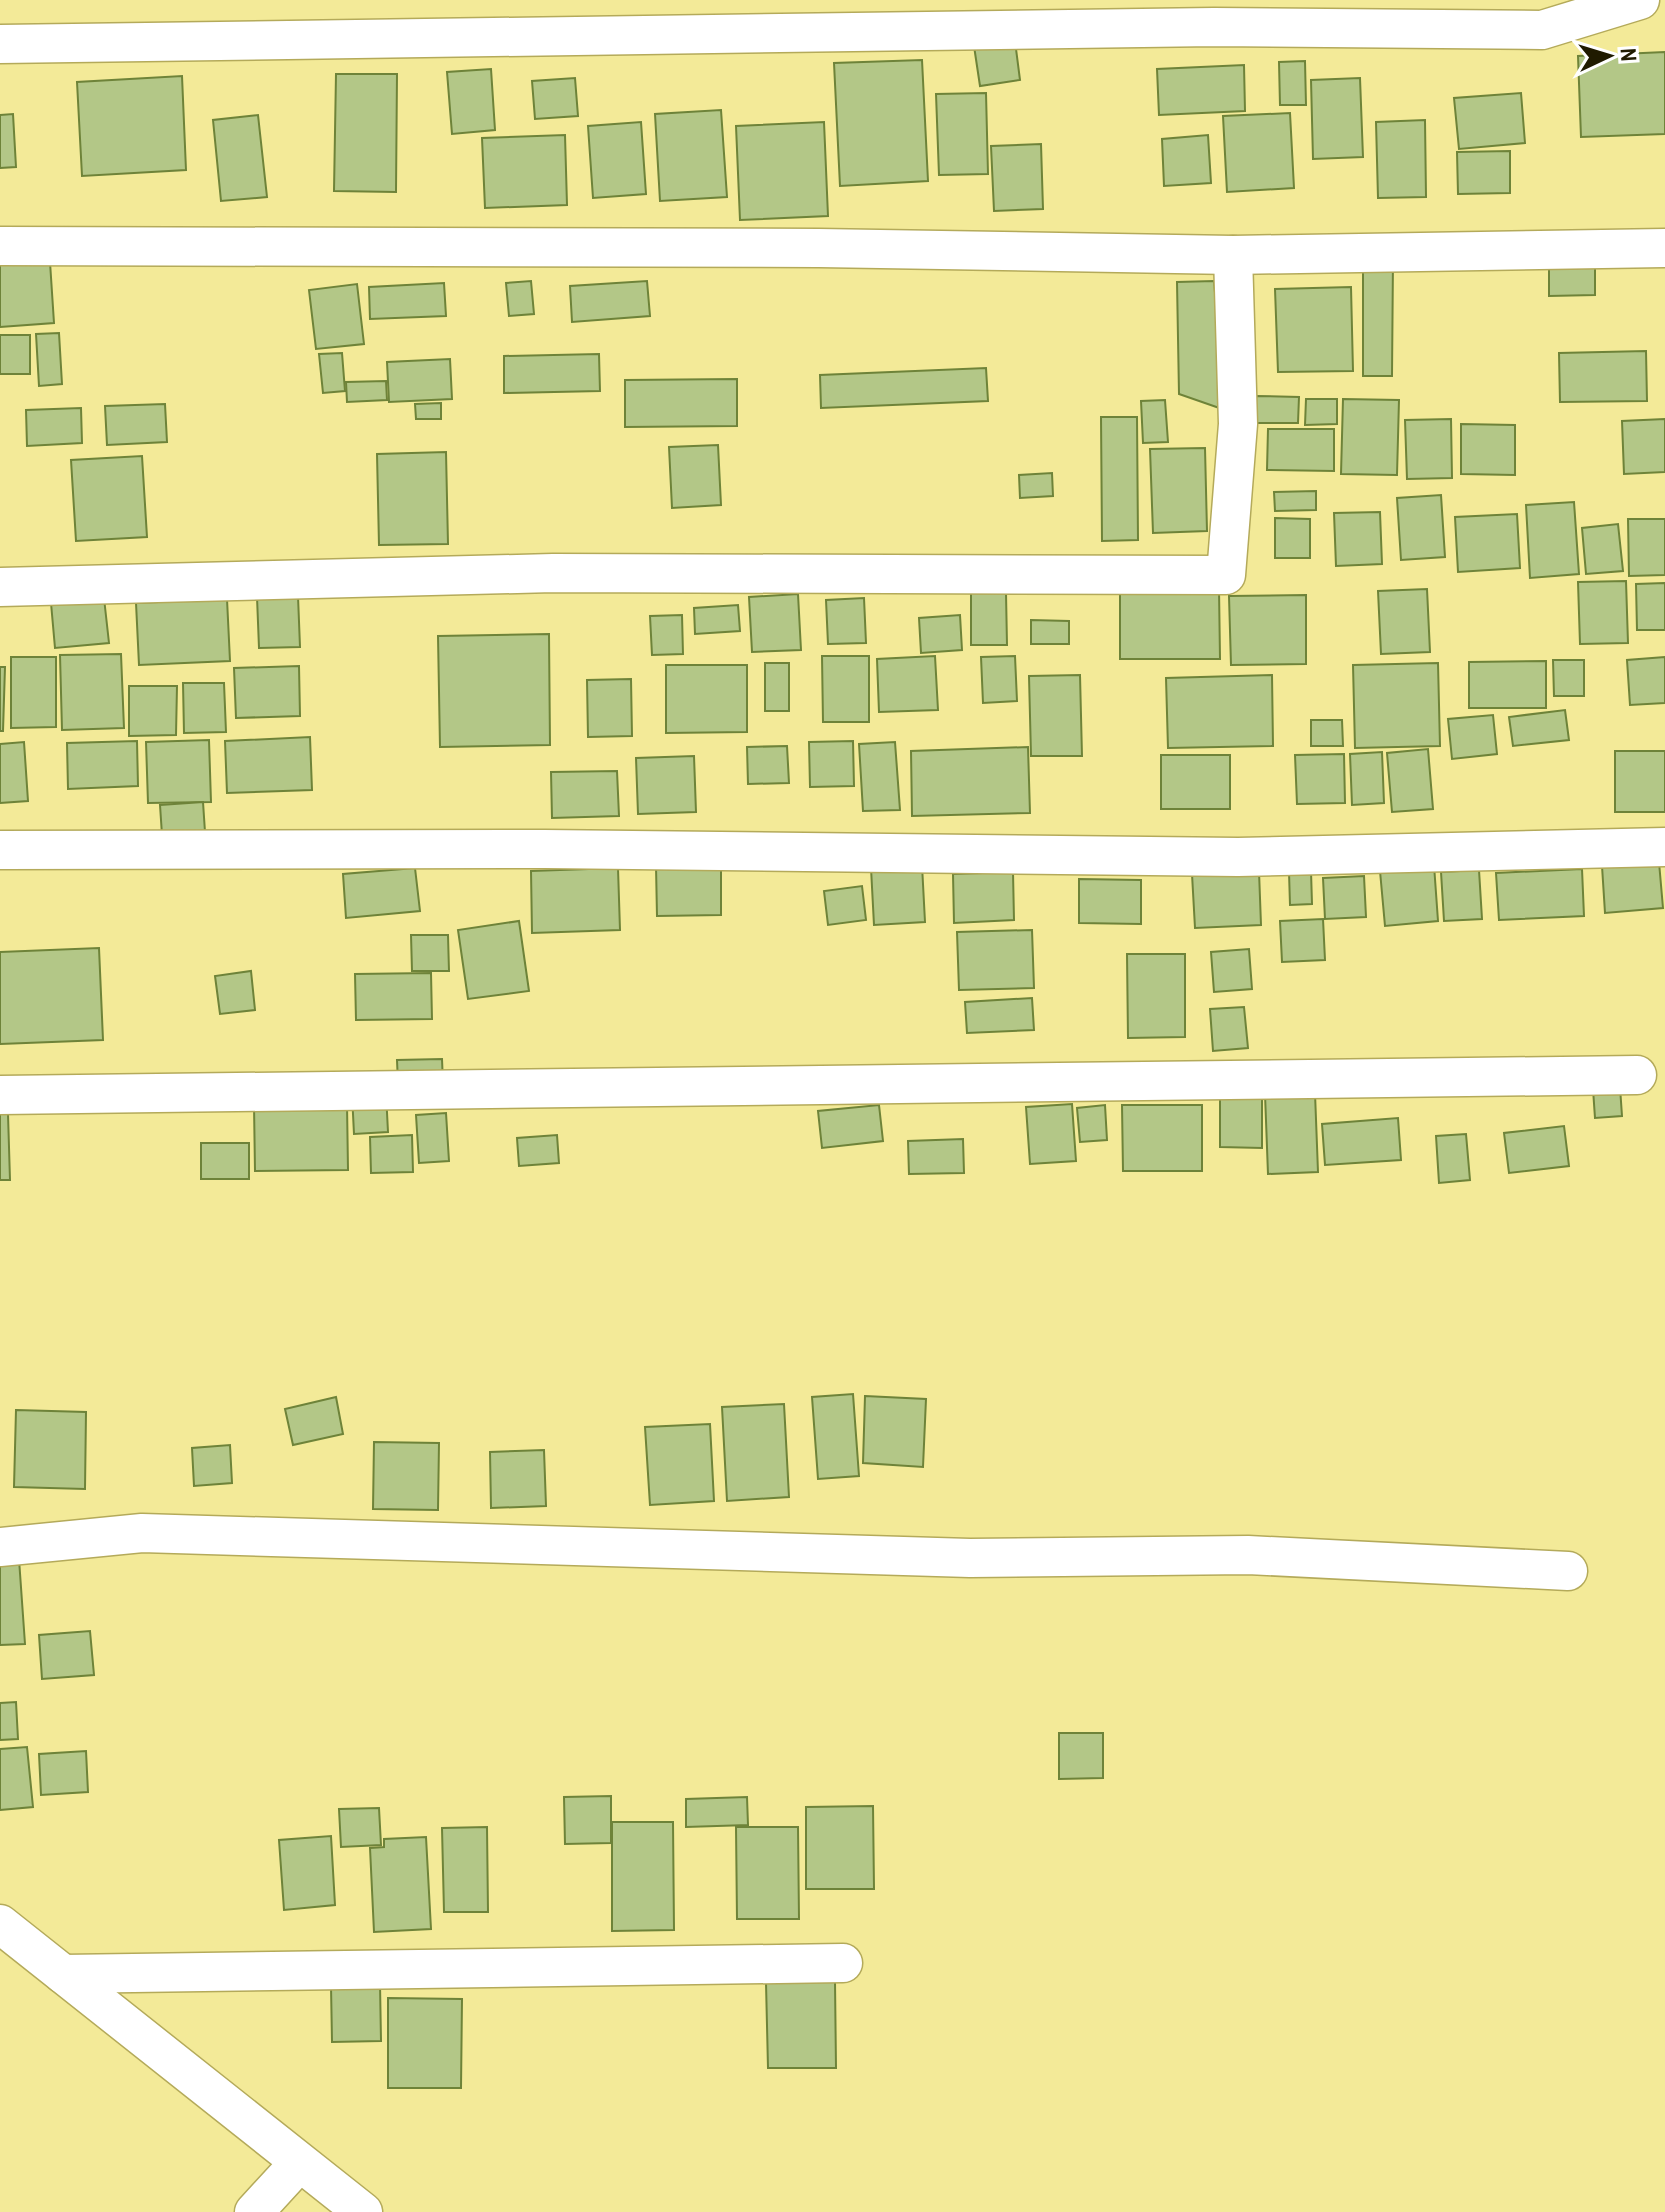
<svg xmlns="http://www.w3.org/2000/svg" width="1665" height="2212" viewBox="0 0 1665 2212" font-family="'Archivo Narrow',sans-serif">
	<style>
		.building { fill: #b3c787; stroke: #6e8339; stroke-width: 2 }
		.lines { fill: none; stroke-linecap: round; stroke-linejoin: round }
		.street-casing { stroke: #b4aa5a; stroke-width: 41 }
		.street { stroke: #fff; stroke-width: 38 }
	</style>
	<rect width="100%" height="100%" fill="#f3ea98"/>
	<g class="building">
		<polygon points="1015,41 1020,80 980,86 974,46"/>
		<polygon points="1665,52 1665,134 1581,137 1578,56"/>
		<polygon points="922,60 928,181 840,186 834,63"/>
		<polygon points="1305,61 1306,105 1280,105 1279,62"/>
		<polygon points="1244,65 1245,111 1159,115 1157,69"/>
		<polygon points="491,69 495,130 452,134 447,72"/>
		<polygon points="336,74 397,74 396,192 334,191"/>
		<polygon points="182,76 186,170 82,176 77,82"/>
		<polygon points="575,78 578,116 535,119 532,81"/>
		<polygon points="1360,78 1363,157 1313,159 1311,80"/>
		<polygon points="986,93 988,174 939,175 936,94"/>
		<polygon points="1521,93 1525,143 1459,149 1454,98"/>
		<polygon points="721,110 727,197 660,201 655,114"/>
		<polygon points="1290,113 1294,188 1227,192 1223,116"/>
		<polygon points="13,114 16,167 0,168 0,115"/>
		<polygon points="258,115 267,197 221,201 213,120"/>
		<polygon points="1425,120 1426,197 1378,198 1376,122"/>
		<polygon points="641,122 646,194 593,198 588,126"/>
		<polygon points="824,122 828,216 740,220 736,126"/>
		<polygon points="565,135 567,205 485,208 482,138"/>
		<polygon points="1208,135 1211,183 1164,186 1162,139"/>
		<polygon points="1041,144 1043,209 994,211 991,146"/>
		<polygon points="1510,151 1510,193 1458,194 1457,152"/>
		<polygon points="1595,250 1595,295 1549,296 1549,251"/>
		<polygon points="1363,258 1393,259 1392,376 1363,376"/>
		<polygon points="50,262 54,323 0,327 0,265"/>
		<polygon points="531,281 534,314 509,316 506,283"/>
		<polygon points="647,281 650,316 572,322 570,286"/>
		<polygon points="1214,281 1225,410 1179,394 1177,282"/>
		<polygon points="444,283 446,316 370,319 369,287"/>
		<polygon points="357,284 364,344 316,349 309,290"/>
		<polygon points="1351,287 1353,371 1278,372 1275,289"/>
		<polygon points="59,333 62,384 39,386 36,334"/>
		<rect x="0" y="335" width="30" height="39"/>
		<polygon points="1646,351 1647,401 1560,402 1559,353"/>
		<polygon points="342,353 345,391 323,393 319,354"/>
		<polygon points="599,354 600,391 504,393 504,356"/>
		<polygon points="450,359 452,399 389,402 387,362"/>
		<polygon points="986,368 988,401 821,408 820,375"/>
		<polygon points="737,379 737,426 625,427 625,380"/>
		<polygon points="386,381 387,400 347,402 346,382"/>
		<polygon points="1256,396 1299,397 1298,423 1256,423"/>
		<polygon points="1306,399 1337,399 1337,424 1305,425"/>
		<polygon points="1343,399 1399,400 1397,475 1341,474"/>
		<polygon points="1165,400 1168,442 1143,443 1141,401"/>
		<polygon points="441,403 441,419 416,419 415,404"/>
		<polygon points="165,404 167,442 107,445 105,406"/>
		<polygon points="81,408 82,443 27,446 26,410"/>
		<polygon points="1101,417 1137,417 1138,540 1102,541"/>
		<polygon points="1451,419 1452,478 1407,479 1405,420"/>
		<polygon points="1665,419 1665,472 1624,474 1622,421"/>
		<polygon points="1461,424 1515,425 1515,475 1461,474"/>
		<polygon points="1268,429 1334,429 1334,471 1267,470"/>
		<polygon points="718,445 721,505 672,508 669,447"/>
		<polygon points="1205,448 1207,531 1153,533 1150,449"/>
		<polygon points="446,452 448,544 379,545 377,454"/>
		<polygon points="142,456 147,537 76,541 71,460"/>
		<polygon points="1052,473 1053,496 1020,498 1019,475"/>
		<polygon points="1316,491 1316,510 1275,511 1274,492"/>
		<polygon points="1441,495 1445,557 1401,560 1397,498"/>
		<polygon points="1574,502 1579,574 1530,578 1526,505"/>
		<polygon points="1380,512 1382,564 1336,566 1334,513"/>
		<polygon points="1517,514 1520,568 1458,572 1455,517"/>
		<polygon points="1275,518 1310,519 1310,558 1275,558"/>
		<polygon points="1628,519 1665,519 1665,575 1629,576"/>
		<polygon points="1618,524 1623,571 1586,574 1582,528"/>
		<polygon points="1626,581 1628,643 1580,644 1578,582"/>
		<polygon points="1665,583 1665,630 1637,630 1636,584"/>
		<polygon points="1219,588 1220,659 1120,659 1120,589"/>
		<polygon points="1427,589 1430,652 1381,654 1378,591"/>
		<polygon points="971,593 1006,593 1007,645 971,645"/>
		<polygon points="798,594 801,650 752,652 749,597"/>
		<polygon points="1306,595 1306,664 1231,665 1229,596"/>
		<polygon points="298,596 300,647 259,648 257,597"/>
		<polygon points="104,598 109,643 55,648 51,603"/>
		<polygon points="864,598 866,643 828,644 826,600"/>
		<polygon points="227,599 230,661 139,665 136,603"/>
		<polygon points="738,605 740,631 695,634 694,608"/>
		<polygon points="682,615 683,654 652,655 650,616"/>
		<polygon points="960,615 962,650 921,653 919,618"/>
		<polygon points="1031,620 1069,621 1069,644 1031,644"/>
		<polygon points="549,634 550,745 440,747 438,636"/>
		<polygon points="121,654 124,728 62,730 60,655"/>
		<polygon points="822,656 869,656 869,722 823,722"/>
		<polygon points="935,656 938,710 879,712 877,659"/>
		<polygon points="1015,656 1017,701 983,703 981,657"/>
		<polygon points="11,657 56,657 56,727 11,728"/>
		<polygon points="1665,657 1665,703 1630,705 1627,660"/>
		<polygon points="1553,660 1584,660 1584,696 1554,696"/>
		<polygon points="1546,661 1546,708 1469,708 1469,662"/>
		<rect x="765" y="663" width="24" height="48"/>
		<polygon points="1438,663 1440,746 1355,748 1353,665"/>
		<polygon points="666,665 747,665 747,732 666,733"/>
		<polygon points="299,666 300,716 236,718 234,668"/>
		<polygon points="0,667 5,667 3,731 0,731"/>
		<polygon points="1080,675 1082,756 1031,756 1029,676"/>
		<polygon points="1272,675 1273,746 1168,748 1166,678"/>
		<polygon points="631,679 632,736 588,737 587,680"/>
		<polygon points="183,683 224,683 226,732 184,733"/>
		<polygon points="129,686 177,686 176,735 129,736"/>
		<polygon points="1565,710 1569,740 1513,746 1509,717"/>
		<polygon points="1493,715 1497,754 1452,759 1448,719"/>
		<polygon points="1311,720 1342,720 1343,746 1311,746"/>
		<polygon points="310,737 312,790 227,793 225,741"/>
		<polygon points="209,740 211,802 148,803 146,742"/>
		<polygon points="137,741 138,786 68,789 67,743"/>
		<polygon points="853,741 854,786 810,787 809,742"/>
		<polygon points="24,742 28,801 0,803 0,744"/>
		<polygon points="895,742 900,810 863,811 859,744"/>
		<polygon points="787,746 789,783 748,784 747,747"/>
		<polygon points="1028,747 1030,813 912,816 911,751"/>
		<polygon points="1428,749 1433,809 1392,812 1387,753"/>
		<rect x="1615" y="751" width="50" height="61"/>
		<polygon points="1382,752 1384,803 1352,805 1350,754"/>
		<polygon points="1344,754 1345,803 1297,804 1295,755"/>
		<rect x="1161" y="755" width="69" height="54"/>
		<polygon points="694,756 696,812 638,814 636,758"/>
		<polygon points="617,771 619,816 552,818 551,772"/>
		<polygon points="203,802 205,832 162,835 160,805"/>
		<polygon points="1659,862 1663,908 1605,913 1602,866"/>
		<polygon points="721,865 721,915 657,916 656,866"/>
		<polygon points="922,865 925,922 874,925 871,868"/>
		<polygon points="1434,865 1438,921 1385,926 1380,871"/>
		<polygon points="415,868 420,911 346,918 343,874"/>
		<polygon points="618,868 620,930 532,933 531,871"/>
		<polygon points="1582,869 1584,916 1499,920 1496,873"/>
		<polygon points="1479,870 1482,919 1444,921 1441,872"/>
		<polygon points="1259,871 1261,925 1195,928 1192,874"/>
		<polygon points="1311,871 1312,904 1290,905 1289,872"/>
		<polygon points="1013,872 1014,920 954,923 953,874"/>
		<polygon points="1364,876 1366,917 1325,919 1323,878"/>
		<polygon points="1079,879 1141,880 1141,924 1079,923"/>
		<polygon points="862,886 866,920 828,925 824,891"/>
		<polygon points="1323,919 1325,960 1282,962 1280,921"/>
		<polygon points="519,921 529,991 468,999 458,930"/>
		<polygon points="1032,930 1034,988 959,990 957,932"/>
		<polygon points="411,935 448,935 449,971 412,971"/>
		<polygon points="99,948 103,1040 0,1044 0,952"/>
		<polygon points="1249,949 1252,989 1214,992 1211,952"/>
		<polygon points="1127,954 1185,954 1185,1037 1128,1038"/>
		<polygon points="251,971 255,1010 220,1014 215,976"/>
		<polygon points="431,973 432,1019 356,1020 355,974"/>
		<polygon points="1032,998 1034,1030 967,1033 965,1002"/>
		<polygon points="1244,1007 1248,1048 1213,1051 1210,1009"/>
		<polygon points="442,1059 443,1083 398,1084 397,1060"/>
		<polygon points="1620,1087 1622,1116 1595,1118 1593,1089"/>
		<polygon points="1220,1088 1262,1088 1262,1148 1220,1147"/>
		<polygon points="386,1093 388,1132 354,1134 352,1094"/>
		<polygon points="1315,1093 1318,1172 1268,1174 1265,1094"/>
		<polygon points="347,1104 348,1170 255,1171 254,1105"/>
		<polygon points="1072,1104 1076,1161 1030,1164 1026,1107"/>
		<polygon points="879,1105 883,1141 822,1148 818,1111"/>
		<polygon points="1105,1105 1107,1140 1080,1142 1077,1108"/>
		<polygon points="1122,1105 1202,1105 1202,1171 1123,1171"/>
		<polygon points="446,1113 449,1161 419,1163 416,1115"/>
		<polygon points="0,1114 8,1114 10,1180 0,1180"/>
		<polygon points="1398,1118 1401,1160 1325,1165 1322,1124"/>
		<polygon points="1564,1126 1569,1166 1509,1173 1504,1133"/>
		<polygon points="1466,1134 1470,1180 1439,1183 1436,1136"/>
		<polygon points="412,1135 413,1172 371,1173 370,1137"/>
		<polygon points="557,1135 559,1163 519,1166 517,1138"/>
		<polygon points="963,1139 964,1173 909,1174 908,1141"/>
		<rect x="201" y="1143" width="48" height="36"/>
		<polygon points="853,1394 859,1476 818,1479 812,1397"/>
		<polygon points="865,1396 926,1399 923,1467 863,1463"/>
		<polygon points="336,1397 343,1434 293,1445 285,1409"/>
		<polygon points="784,1404 789,1497 727,1501 722,1407"/>
		<polygon points="16,1410 86,1412 85,1489 14,1487"/>
		<polygon points="710,1424 714,1501 650,1505 645,1427"/>
		<polygon points="374,1442 439,1443 438,1510 373,1509"/>
		<polygon points="230,1445 232,1483 194,1486 192,1448"/>
		<polygon points="544,1450 546,1506 491,1508 490,1452"/>
		<polygon points="19,1559 25,1644 0,1645 0,1560"/>
		<polygon points="90,1631 94,1675 42,1679 39,1635"/>
		<polygon points="16,1702 18,1739 0,1740 0,1703"/>
		<polygon points="1059,1733 1103,1733 1103,1778 1059,1779"/>
		<polygon points="27,1747 33,1807 0,1810 0,1749"/>
		<polygon points="86,1751 88,1792 41,1795 39,1754"/>
		<polygon points="611,1796 611,1843 565,1844 564,1797"/>
		<polygon points="747,1797 748,1825 686,1827 686,1799"/>
		<polygon points="873,1806 874,1889 806,1889 806,1807"/>
		<polygon points="379,1808 381,1845 341,1847 339,1809"/>
		<polygon points="612,1822 673,1822 674,1930 612,1931"/>
		<polygon points="487,1827 488,1912 444,1912 442,1828"/>
		<polygon points="736,1827 798,1827 799,1919 737,1919"/>
		<polygon points="331,1836 335,1905 284,1910 279,1840"/>
		<polygon points="426,1837 431,1929 374,1932 370,1848 384,1847 384,1839"/>
		<polygon points="835,1981 836,2068 768,2068 766,1983"/>
		<polygon points="380,1984 381,2041 332,2042 331,1986"/>
		<polygon points="388,1998 462,1999 461,2088 388,2088"/>
	</g>
	<g class="lines">
		<defs>
			<g id="street">
				<polyline points="0,44 1214,27 1542,30 1640,0"/>
				<polyline points="0,246 819,248 1233,255 1665,248"/>
				<polyline points="0,587 553,573 1226,575 1238,424 1233,255"/>
				<polyline points="0,850 545,849 1238,857 1665,847"/>
				<polyline points="0,1095 1637,1075"/>
				<polyline points="0,1547 142,1533 970,1558 1248,1555 1568,1571"/>
				<polyline points="0,1924 363,2212"/>
				<polyline points="63,1974 843,1963"/>
				<polyline points="254,2212 299,2163"/>
			</g>
		</defs>
		<use href="#street" class="street-casing"/>
		<use href="#street" class="street"/>
	</g>
	<g transform="translate(1609 56) rotate(86)" stroke="#ffffff" stroke-width="6" paint-order="stroke">
	<path d="M0-6L14 30L0 20L-14 30Z" fill="#201b00"/>
	<text y="-12" font-size="22" font-weight="bold" text-anchor="middle" fill="#201b00">N</text>
	</g>
</svg>
